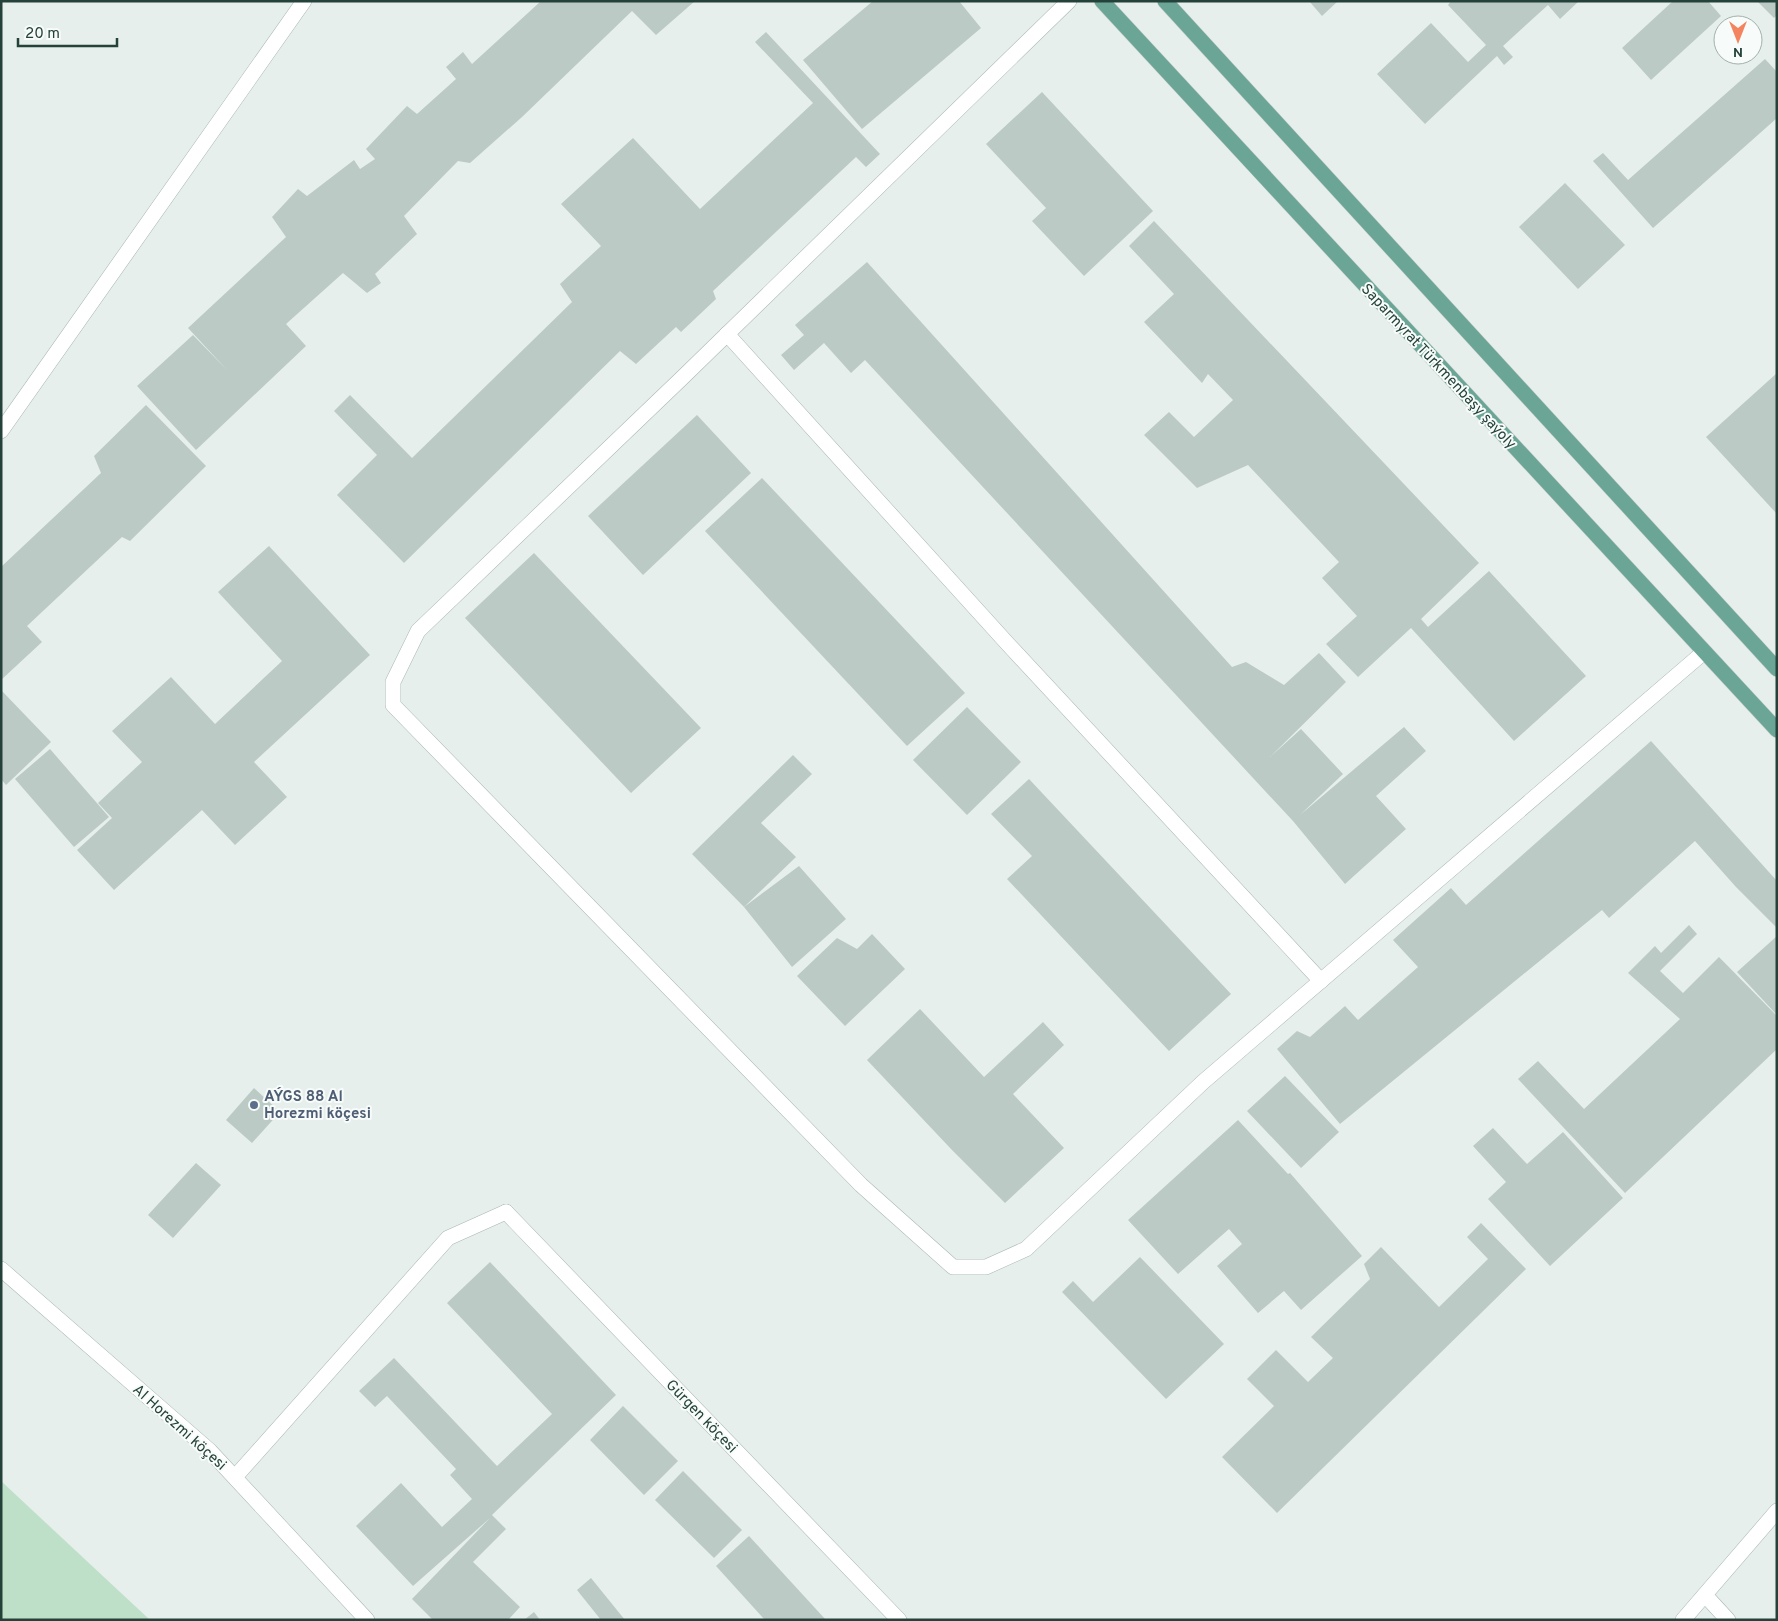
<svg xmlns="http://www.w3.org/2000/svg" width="1778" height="1621" viewBox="0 0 1778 1621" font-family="Overpass,sans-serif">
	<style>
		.green { fill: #bfe0c8 }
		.building { fill: #bbcac4 }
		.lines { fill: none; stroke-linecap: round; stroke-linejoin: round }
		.service-casing { stroke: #a8b8b2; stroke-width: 16 }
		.minor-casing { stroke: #a8b8b2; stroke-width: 16 }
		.tertiary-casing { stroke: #a8b8b2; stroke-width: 16 }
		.primary-casing { stroke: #c2cac8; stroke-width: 16 }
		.service { stroke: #fff; stroke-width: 15 }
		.minor { stroke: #fff; stroke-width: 15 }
		.tertiary { stroke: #fff; stroke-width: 15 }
		.primary { stroke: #6aa596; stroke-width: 15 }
		.service-dot { fill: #5c6f8a; stroke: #f7fbf9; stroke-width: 2 }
		.labels { text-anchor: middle; stroke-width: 4; stroke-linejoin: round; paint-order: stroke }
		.street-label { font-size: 15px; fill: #24423a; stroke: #f7fbf9 }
		.service-label { font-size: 15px; font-weight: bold; fill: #4e5e75; stroke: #f7fbf9; text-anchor: start }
	</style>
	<rect width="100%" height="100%" fill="#e6efeb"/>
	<polygon class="green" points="1,1481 150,1620 1,1620"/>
	<g class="building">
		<polygon points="541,1 695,1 656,35 632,11 522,117 470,163 458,161 404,216 417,234 375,274 381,283 367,293 343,273 286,324 306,346 196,450 137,386 193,335 228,371 188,328 286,237 272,217 298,189 307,196 354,160 360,169 375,159 366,149 407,106 417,114 456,79 446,67 463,52 472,64"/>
		<polygon points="873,1 959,1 981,28 862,129 803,60"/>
		<polygon points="1309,1 1338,1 1322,16"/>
		<polygon points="1451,1 1579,1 1560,19 1548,5 1503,46 1513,57 1504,65 1497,56 1425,124 1377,74 1431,23 1468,62 1486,45 1448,5"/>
		<polygon points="1673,1 1708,1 1721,16 1651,80 1622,48"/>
		<polygon points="1757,1 1777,1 1777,15 1774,18"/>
		<polygon points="766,32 880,154 866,167 856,157 713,291 716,299 681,332 676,327 636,364 620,351 404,563 337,495 377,455 334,411 350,395 412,458 572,302 560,284 601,246 561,204 633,138 700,209 813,103 755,42"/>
		<polygon points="1765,59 1777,72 1777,118 1653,228 1593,161 1603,153 1628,180"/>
		<polygon points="1042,92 1153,211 1084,276 1032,221 1046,208 986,144"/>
		<polygon points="1565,183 1625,245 1578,289 1519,227"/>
		<polygon points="1154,221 1479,563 1421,619 1428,627 1489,571 1586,676 1514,741 1411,628 1358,677 1326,644 1357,616 1322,578 1339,562 1248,465 1197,488 1144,435 1169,412 1194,437 1233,400 1208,374 1202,383 1144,322 1174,294 1129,246"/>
		<polygon points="867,262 1232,667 1246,662 1284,685 1319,653 1346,682 1270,757 1301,729 1343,774 1300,815 1404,727 1426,751 1376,796 1406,829 1345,884 1293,821 865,360 851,373 824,343 794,370 781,355 804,335 795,325"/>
		<polygon points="1777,373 1777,514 1706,437"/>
		<polygon points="146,405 206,466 130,541 122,537 27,626 42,642 1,680 1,567 101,473 94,456"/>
		<polygon points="697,415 751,473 643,575 588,516"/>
		<polygon points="762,478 965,693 907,746 705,531"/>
		<polygon points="269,546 370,655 254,762 287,797 235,845 202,810 114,890 77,850 112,818 98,803 142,762 112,731 171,677 215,724 282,661 218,592"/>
		<polygon points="534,553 701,728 631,793 465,618"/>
		<polygon points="1,690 51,742 6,785 1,779"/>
		<polygon points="967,707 1021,762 967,815 913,760"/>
		<polygon points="1651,741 1777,881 1777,928 1736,887 1695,841 1609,918 1602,910 1340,1124 1277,1049 1297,1031 1310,1037 1345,1006 1358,1020 1418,967 1393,940 1451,888 1466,905"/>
		<polygon points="50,749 109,817 74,847 15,779"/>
		<polygon points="793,755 812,774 761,823 796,857 744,907 799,866 846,919 792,967 744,907 692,854"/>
		<polygon points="1029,779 1231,994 1169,1051 1007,879 1032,856 991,814"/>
		<polygon points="1689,925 1697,934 1660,971 1683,993 1719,957 1777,1016 1777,1049 1625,1193 1518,1079 1538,1061 1584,1109 1680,1019 1628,973 1655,946 1661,953"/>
		<polygon points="872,934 905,969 845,1026 797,976 837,938 857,949"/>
		<polygon points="1777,936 1777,1015 1737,972"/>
		<polygon points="920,1009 984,1077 1043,1022 1064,1045 1013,1094 1064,1148 1005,1203 952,1150 867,1060"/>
		<polygon points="1285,1076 1339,1132 1301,1168 1247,1111"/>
		<polygon points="254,1088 280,1112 252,1143 226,1120"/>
		<polygon points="1238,1120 1288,1174 1290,1173 1362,1256 1301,1310 1284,1291 1258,1313 1217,1266 1242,1244 1229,1229 1178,1274 1128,1220"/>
		<polygon points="1493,1128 1527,1164 1563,1132 1623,1198 1550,1266 1488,1199 1506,1182 1473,1146"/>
		<polygon points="196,1163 221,1185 173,1238 148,1215"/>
		<polygon points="1481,1223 1526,1269 1277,1513 1222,1457 1274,1406 1247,1379 1276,1350 1308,1382 1333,1358 1311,1337 1370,1279 1364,1264 1381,1247 1439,1307 1488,1259 1467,1237"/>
		<polygon points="1140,1257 1224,1344 1166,1399 1062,1292 1073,1281 1093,1302"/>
		<polygon points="490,1262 616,1395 492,1515 506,1529 473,1562 520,1607 508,1620 433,1620 412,1599 490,1518 413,1586 356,1526 401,1483 442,1527 472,1499 450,1475 456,1469 387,1396 375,1407 359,1391 394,1358 497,1466 552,1414 447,1303"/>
		<polygon points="623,1406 678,1461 644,1495 590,1440"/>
		<polygon points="683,1471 742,1530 714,1558 655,1500"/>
		<polygon points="749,1536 826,1620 765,1620 716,1566"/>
		<polygon points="591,1578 625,1620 601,1620 577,1590"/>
		<polygon points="534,1612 540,1620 524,1620"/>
	</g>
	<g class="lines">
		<defs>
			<polyline id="service" points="235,1477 448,1238 506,1212"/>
			<g id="minor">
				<polyline points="1069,1 683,377 418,631 393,682 393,705 861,1185 953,1267 986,1267 1026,1249 1203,1082 1704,652"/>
				<polyline points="727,334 1006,642 1321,981"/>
				<polyline points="1,431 304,1"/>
				<polyline points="506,1212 899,1620"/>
				<polyline points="1705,1595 1728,1620"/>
				<polyline points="1683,1620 1777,1511"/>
			</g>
			<polyline id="tertiary" points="1,1269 210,1451 367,1620"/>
			<g id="primary">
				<polyline points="1102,1 1777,730"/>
				<polyline points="1165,1 1777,669"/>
			</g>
		</defs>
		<use href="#service" class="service-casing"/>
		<use href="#minor" class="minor-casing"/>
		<use href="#tertiary" class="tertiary-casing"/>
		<use href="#primary" class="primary-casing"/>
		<use href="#service" class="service"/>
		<use href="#minor" class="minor"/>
		<use href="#tertiary" class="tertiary"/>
		<use href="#primary" class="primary"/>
	</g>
	<circle class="service-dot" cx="254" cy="1105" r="5"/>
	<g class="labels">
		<g class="street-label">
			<text transform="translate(1439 366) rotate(47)" y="5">Saparmyrat Türkmenbaşy şaýoly</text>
			<text transform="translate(702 1416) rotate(46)" y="5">Gürgen köçesi</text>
			<text transform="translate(180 1427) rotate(42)" y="5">Al Horezmi köçesi</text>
		</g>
		<g class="service-label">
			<text x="264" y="1101">AÝGS 88 Al<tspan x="264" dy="17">Horezmi köçesi</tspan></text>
		</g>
	</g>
	<rect width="1778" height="1621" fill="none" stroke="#24423a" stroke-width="5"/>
	<g transform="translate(1738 40) rotate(180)"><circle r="24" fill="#f7fbf9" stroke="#a3b1ad"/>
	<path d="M0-4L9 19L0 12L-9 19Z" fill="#f4845f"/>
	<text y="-8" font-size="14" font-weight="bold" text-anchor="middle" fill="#24423a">N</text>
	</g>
	<path d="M18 38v8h99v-8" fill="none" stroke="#24423a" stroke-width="2.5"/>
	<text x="25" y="38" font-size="15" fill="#24423a" stroke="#f7fbf9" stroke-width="4" paint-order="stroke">20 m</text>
</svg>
